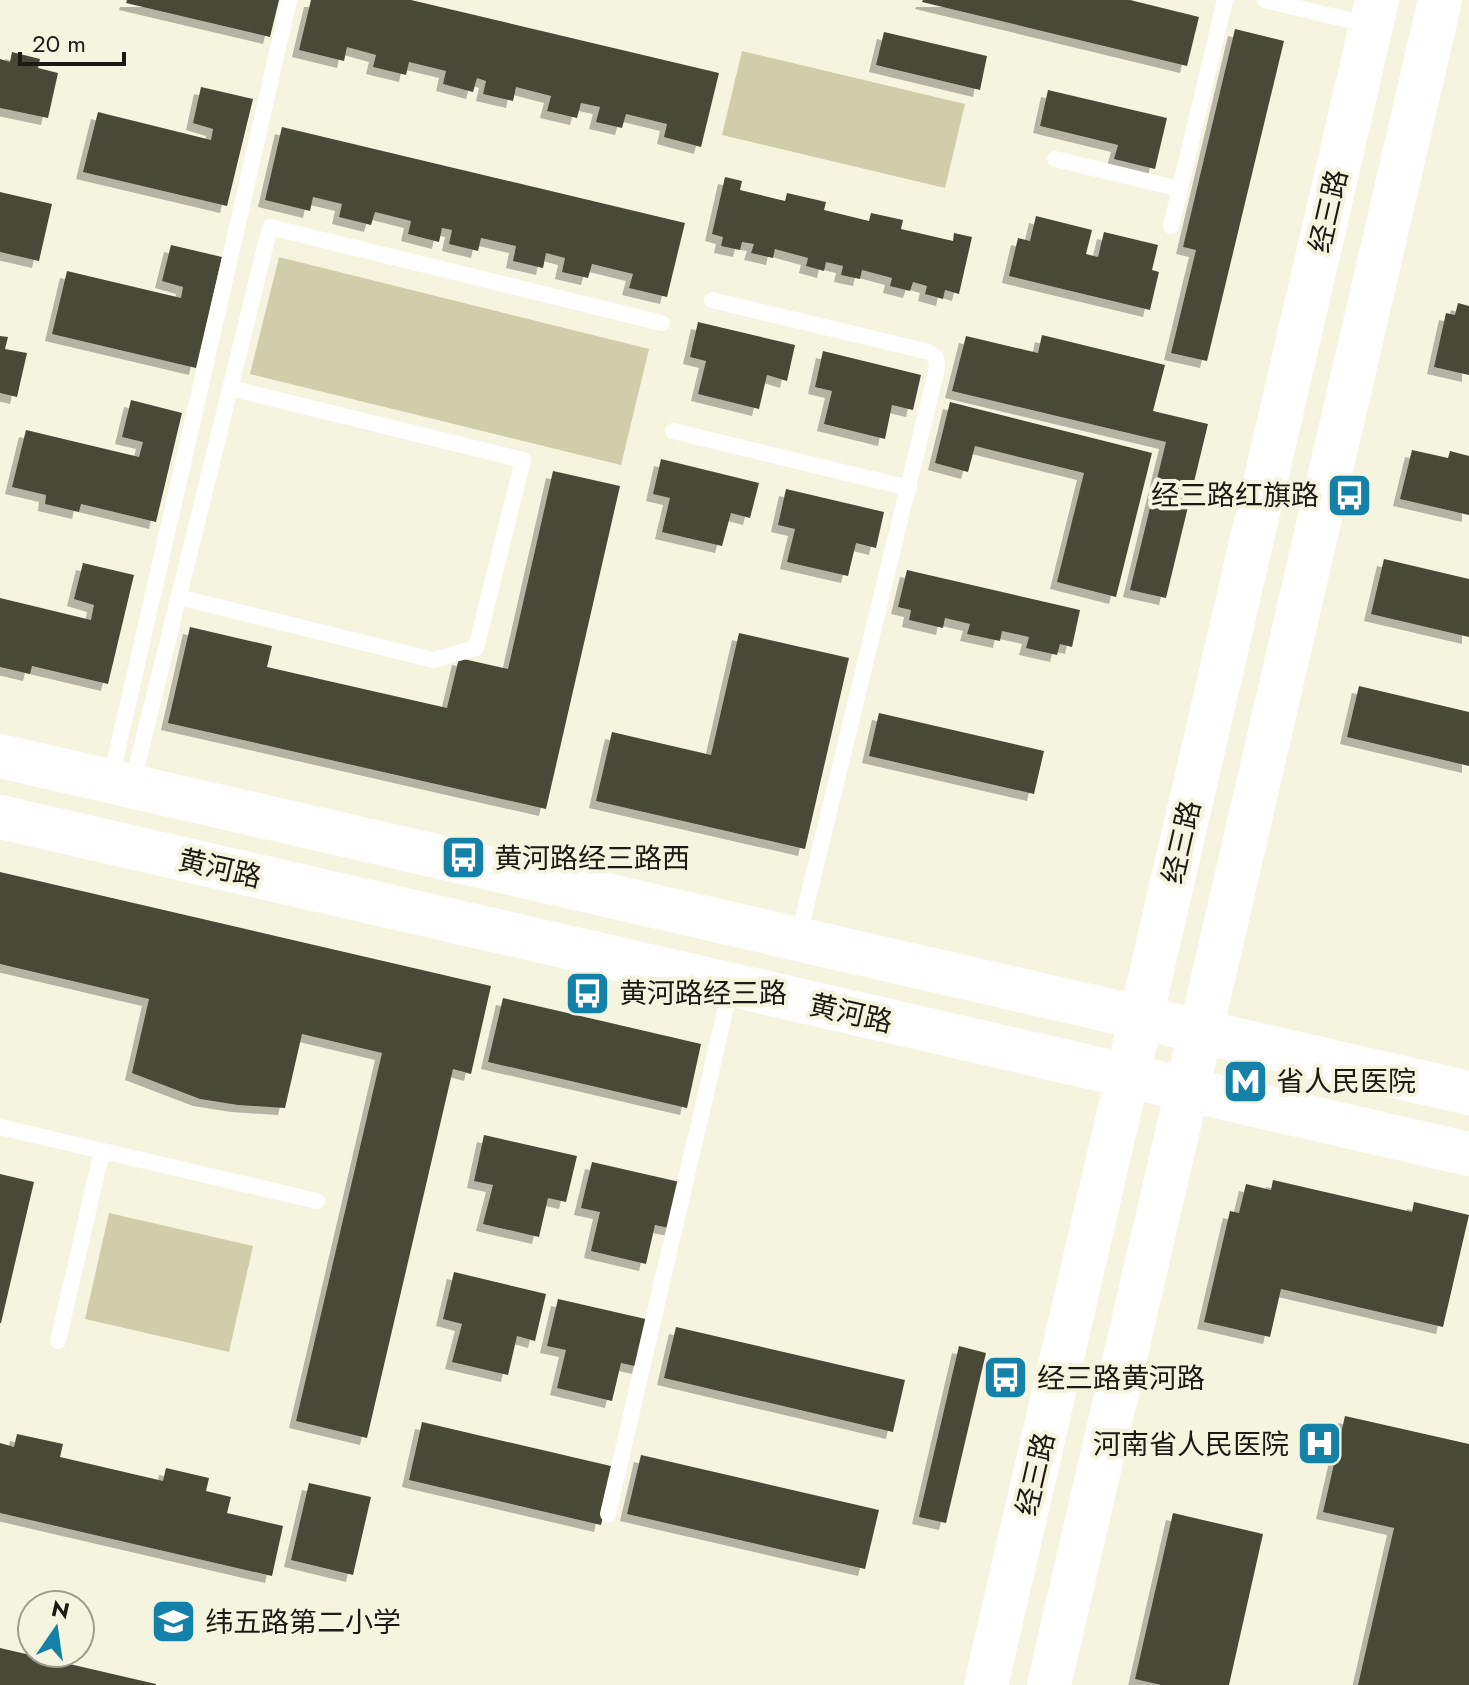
<svg xmlns="http://www.w3.org/2000/svg" width="1469" height="1685" viewBox="0 0 1469 1685" font-family="Jost,'Noto Sans SC',sans-serif">
	<style>
		.green { fill: #cfcdaa }
		.building { fill: #4a4938; filter: url(#shadow) }
		.lines { fill: none; stroke-linecap: round; stroke-linejoin: round }
		.lane { stroke: #fff; stroke-width: 16 }
		.secondary { stroke: #fff; stroke-width: 44 }
		.labels { text-anchor: middle; stroke-width: 8; stroke-linejoin: round; paint-order: stroke }
		.street-label { font-size: 28px; fill: #1b1a13; stroke: #f5f4df }
		.poi-label { font-size: 28px; fill: #1b1a13; stroke: #f5f4df; text-anchor: start }
	</style>
	<defs>
		<filter id="shadow"><feDropShadow dx="-7" dy="7" stdDeviation="0" flood-color="#0004"/></filter>
	</defs>
	<rect width="100%" height="100%" fill="#f5f4df"/>
	<g class="green">
		<polygon points="742,51 965,104 945,188 722,135"/>
		<polygon points="279,257 649,349 621,465 250,374"/>
		<polygon points="109,1213 253,1246 229,1352 85,1319"/>
	</g>
	<g class="building">
		<polygon points="127,0 279,0 270,37 126,3"/>
		<polygon points="311,0 411,0 719,73 701,147 664,137 667,124 626,114 622,128 596,122 600,107 581,103 577,118 547,111 551,96 516,87 513,101 483,94 486,81 477,78 473,92 443,84 446,71 409,62 406,75 373,67 376,55 347,47 344,61 299,50"/>
		<polygon points="923,0 1130,0 1199,17 1187,66 922,2"/>
		<polygon points="1235,29 1284,41 1207,361 1171,353 1196,250 1183,247"/>
		<polygon points="884,32 987,56 980,90 876,65"/>
		<polygon points="12,52 40,59 38,68 58,73 48,118 0,108 0,59 10,62"/>
		<polygon points="201,87 253,99 227,206 83,172 98,112 211,140 213,129 193,123"/>
		<polygon points="1048,90 1167,118 1155,169 1114,159 1118,145 1040,126"/>
		<polygon points="282,127 685,223 667,297 629,288 633,274 592,264 588,278 562,272 565,258 546,253 543,268 513,261 516,246 481,238 478,251 449,244 452,230 442,228 439,242 408,234 411,221 375,212 371,225 339,217 342,204 313,197 310,211 265,200"/>
		<polygon points="725,177 742,181 740,190 785,201 787,193 826,202 824,210 869,221 871,213 903,220 901,229 953,241 954,233 972,237 959,294 945,290 943,299 925,294 927,286 913,282 910,291 890,286 892,278 862,270 860,279 841,275 843,266 826,262 824,271 806,266 808,258 775,249 773,258 751,253 754,244 742,242 740,250 721,246 723,237 712,234"/>
		<polygon points="0,192 52,204 39,261 0,252"/>
		<polygon points="1036,216 1092,230 1086,254 1098,257 1104,232 1158,245 1152,270 1159,272 1150,310 1009,276 1018,238 1030,241"/>
		<polygon points="171,245 222,257 196,368 52,334 67,271 181,298 183,287 162,281"/>
		<polygon points="1458,303 1469,306 1469,375 1434,367 1446,313 1455,315"/>
		<polygon points="698,322 795,345 787,381 767,375 759,409 698,394 706,361 690,357"/>
		<polygon points="1042,335 1165,365 1153,411 1208,424 1166,598 1130,590 1166,442 952,391 966,336 1038,353"/>
		<polygon points="0,336 8,337 5,349 27,353 17,397 0,393"/>
		<polygon points="823,351 921,375 913,410 892,405 885,439 824,424 832,391 815,387"/>
		<polygon points="131,400 182,413 156,522 81,504 79,512 45,504 46,495 12,487 26,430 139,457 143,442 122,437"/>
		<polygon points="950,402 1152,453 1116,597 1057,582 1084,473 975,446 968,472 935,463"/>
		<polygon points="1412,450 1448,458 1450,451 1469,456 1469,515 1400,499"/>
		<polygon points="661,459 759,483 750,518 731,513 722,546 662,532 670,498 653,494"/>
		<polygon points="553,471 620,486 546,809 168,723 190,627 272,646 267,667 447,708 459,658 508,669"/>
		<polygon points="786,489 884,512 876,548 856,543 848,576 787,562 795,529 778,525"/>
		<polygon points="1384,559 1469,579 1469,637 1371,614"/>
		<polygon points="83,563 134,575 108,684 32,666 30,674 0,667 0,598 91,620 94,605 74,599"/>
		<polygon points="907,570 1080,610 1072,647 1060,644 1057,655 1026,648 1029,637 1002,631 1000,641 967,634 970,624 945,618 943,628 909,620 911,610 898,607"/>
		<polygon points="739,633 849,658 805,849 596,801 612,732 711,755"/>
		<polygon points="1359,686 1469,712 1469,766 1347,737"/>
		<polygon points="879,713 1044,751 1034,794 869,756"/>
		<polygon points="0,872 491,986 471,1074 453,1069 367,1438 296,1421 382,1053 302,1034 285,1108 238,1105 200,1099 132,1073 149,999 0,964"/>
		<polygon points="503,998 701,1044 687,1108 488,1062"/>
		<polygon points="484,1135 577,1156 566,1202 548,1198 539,1237 483,1224 493,1185 474,1181"/>
		<polygon points="592,1162 684,1183 674,1229 655,1225 646,1264 591,1251 600,1212 581,1208"/>
		<polygon points="0,1174 34,1182 1,1323 0,1323"/>
		<polygon points="1273,1180 1412,1212 1414,1202 1469,1215 1443,1327 1281,1289 1270,1337 1204,1322 1230,1211 1239,1213 1246,1184 1271,1190"/>
		<polygon points="454,1272 546,1294 535,1341 517,1336 508,1375 452,1362 462,1324 443,1319"/>
		<polygon points="558,1299 650,1320 639,1367 621,1363 612,1401 557,1388 566,1350 547,1346"/>
		<polygon points="676,1327 905,1380 893,1432 664,1378"/>
		<polygon points="959,1346 986,1353 946,1523 919,1517"/>
		<polygon points="1345,1416 1469,1444 1469,1685 1358,1685 1394,1528 1323,1512"/>
		<polygon points="422,1422 615,1467 601,1525 409,1480"/>
		<polygon points="17,1434 63,1444 60,1457 163,1481 166,1468 209,1478 206,1491 231,1497 227,1513 283,1526 272,1576 0,1513 0,1443 14,1447"/>
		<polygon points="641,1455 879,1510 865,1569 627,1514"/>
		<polygon points="309,1483 371,1497 353,1575 291,1560"/>
		<polygon points="1173,1513 1263,1534 1229,1685 1161,1685 1135,1679"/>
		<polygon points="0,1648 156,1684 156,1685 0,1685"/>
	</g>
	<g class="lines">
		<g class="lane">
			<polyline points="1265,0 1369,25"/>
			<polyline points="1055,159 1180,189"/>
			<polyline points="1171,226 1225,0"/>
			<polyline points="712,300 929,352 936,358 937,368 798,939"/>
			<polyline points="673,431 909,488"/>
			<polyline points="178,597 434,660 476,648 523,460 230,388"/>
			<polyline points="111,778 289,0"/>
			<polyline points="132,786 270,227 662,323"/>
			<polyline points="0,1127 317,1201"/>
			<polyline points="58,1341 102,1151"/>
			<polyline points="608,1514 731,986"/>
		</g>
		<g class="secondary">
			<polyline points="0,756 1469,1093"/>
			<polyline points="0,817 1469,1154"/>
			<polyline points="986,1685 1377,0"/>
			<polyline points="1049,1685 1440,0"/>
		</g>
	</g>
	<defs>
		<symbol id="bus-square" viewBox="-11 -11 22 22"><rect x="-9" y="-9" width="18" height="18" rx="4" fill="#1481a9" stroke="#f5f4df"/><path d="M-5-6H5V4H4V6H2V4H-2V6H-4V4H-5ZM-3.5-4V0h7V-4ZM-3.5 1.2v1.5H-2V1.2ZM2 1.2v1.5H3.5V1.2Z" fill="#fff"/></symbol>
		<symbol id="metro-square" viewBox="-11 -11 22 22"><rect x="-9" y="-9" width="18" height="18" rx="4" fill="#1481a9" stroke="#f5f4df"/><path d="M-5.5 5V-5H-3L0 0L3-5H5.5V5H3V-.5L0 4L-3-.5V5Z" fill="#fff"/></symbol>
		<symbol id="hospital-square" viewBox="-11 -11 22 22"><rect x="-9" y="-9" width="18" height="18" rx="4" fill="#1481a9" stroke="#f5f4df"/><path d="M-5-5h3v3.5h4V-5h3V5h-3V1.5h-4V5h-3Z" fill="#fff"/></symbol>
		<symbol id="school-square" viewBox="-11 -11 22 22"><rect x="-9" y="-9" width="18" height="18" rx="4" fill="#1481a9" stroke="#f5f4df"/><path d="M0-5L7-2L0 1L-7-2ZM-4 1L0 2.5L4 1V4Q0 6-4 4Z" fill="#fff"/></symbol>
	</defs>
	<g fill-rule="evenodd">
		<use href="#bus-square" x="1324" y="470" width="51" height="51"/>
		<use href="#bus-square" x="438" y="832" width="51" height="51"/>
		<use href="#bus-square" x="562" y="968" width="51" height="51"/>
		<use href="#metro-square" x="1220" y="1056" width="51" height="51"/>
		<use href="#bus-square" x="980" y="1352" width="51" height="51"/>
		<use href="#hospital-square" x="1294" y="1418" width="51" height="51"/>
		<use href="#school-square" x="148" y="1596" width="51" height="51"/>
	</g>
	<g class="labels">
		<g class="street-label">
			<text transform="translate(1328 211) rotate(-77)" y="10">经三路</text>
			<text transform="translate(1181 842) rotate(-77)" y="10">经三路</text>
			<text transform="translate(220 868) rotate(13)" y="10">黄河路</text>
			<text transform="translate(851 1013) rotate(13)" y="10">黄河路</text>
			<text transform="translate(1035 1474) rotate(-77)" y="10">经三路</text>
		</g>
		<g class="poi-label">
			<text x="1319" y="505" text-anchor="end">经三路红旗路</text>
			<text x="494" y="868">黄河路经三路西</text>
			<text x="619" y="1003">黄河路经三路</text>
			<text x="1276" y="1091">省人民医院</text>
			<text x="1037" y="1388">经三路黄河路</text>
			<text x="1289" y="1454" text-anchor="end">河南省人民医院</text>
			<text x="205" y="1632">纬五路第二小学</text>
		</g>
	</g>
	<g transform="translate(56 1629) rotate(13)"><circle r="38" fill="#f5f4df" stroke="#9e9d8d" stroke-width="2"/>
	<path d="M0-6L14 30L0 20L-14 30Z" fill="#1481a9"/>
	<text y="-12" font-size="22" font-weight="bold" text-anchor="middle" fill="#1b1a13">N</text>
	</g>
	<path d="M20 52v12h104v-12" fill="none" stroke="#1b1a13" stroke-width="4"/>
	<text x="32" y="52" font-size="24" fill="#1b1a13" stroke="#f5f4df" stroke-width="6" paint-order="stroke">20 m</text>
</svg>
